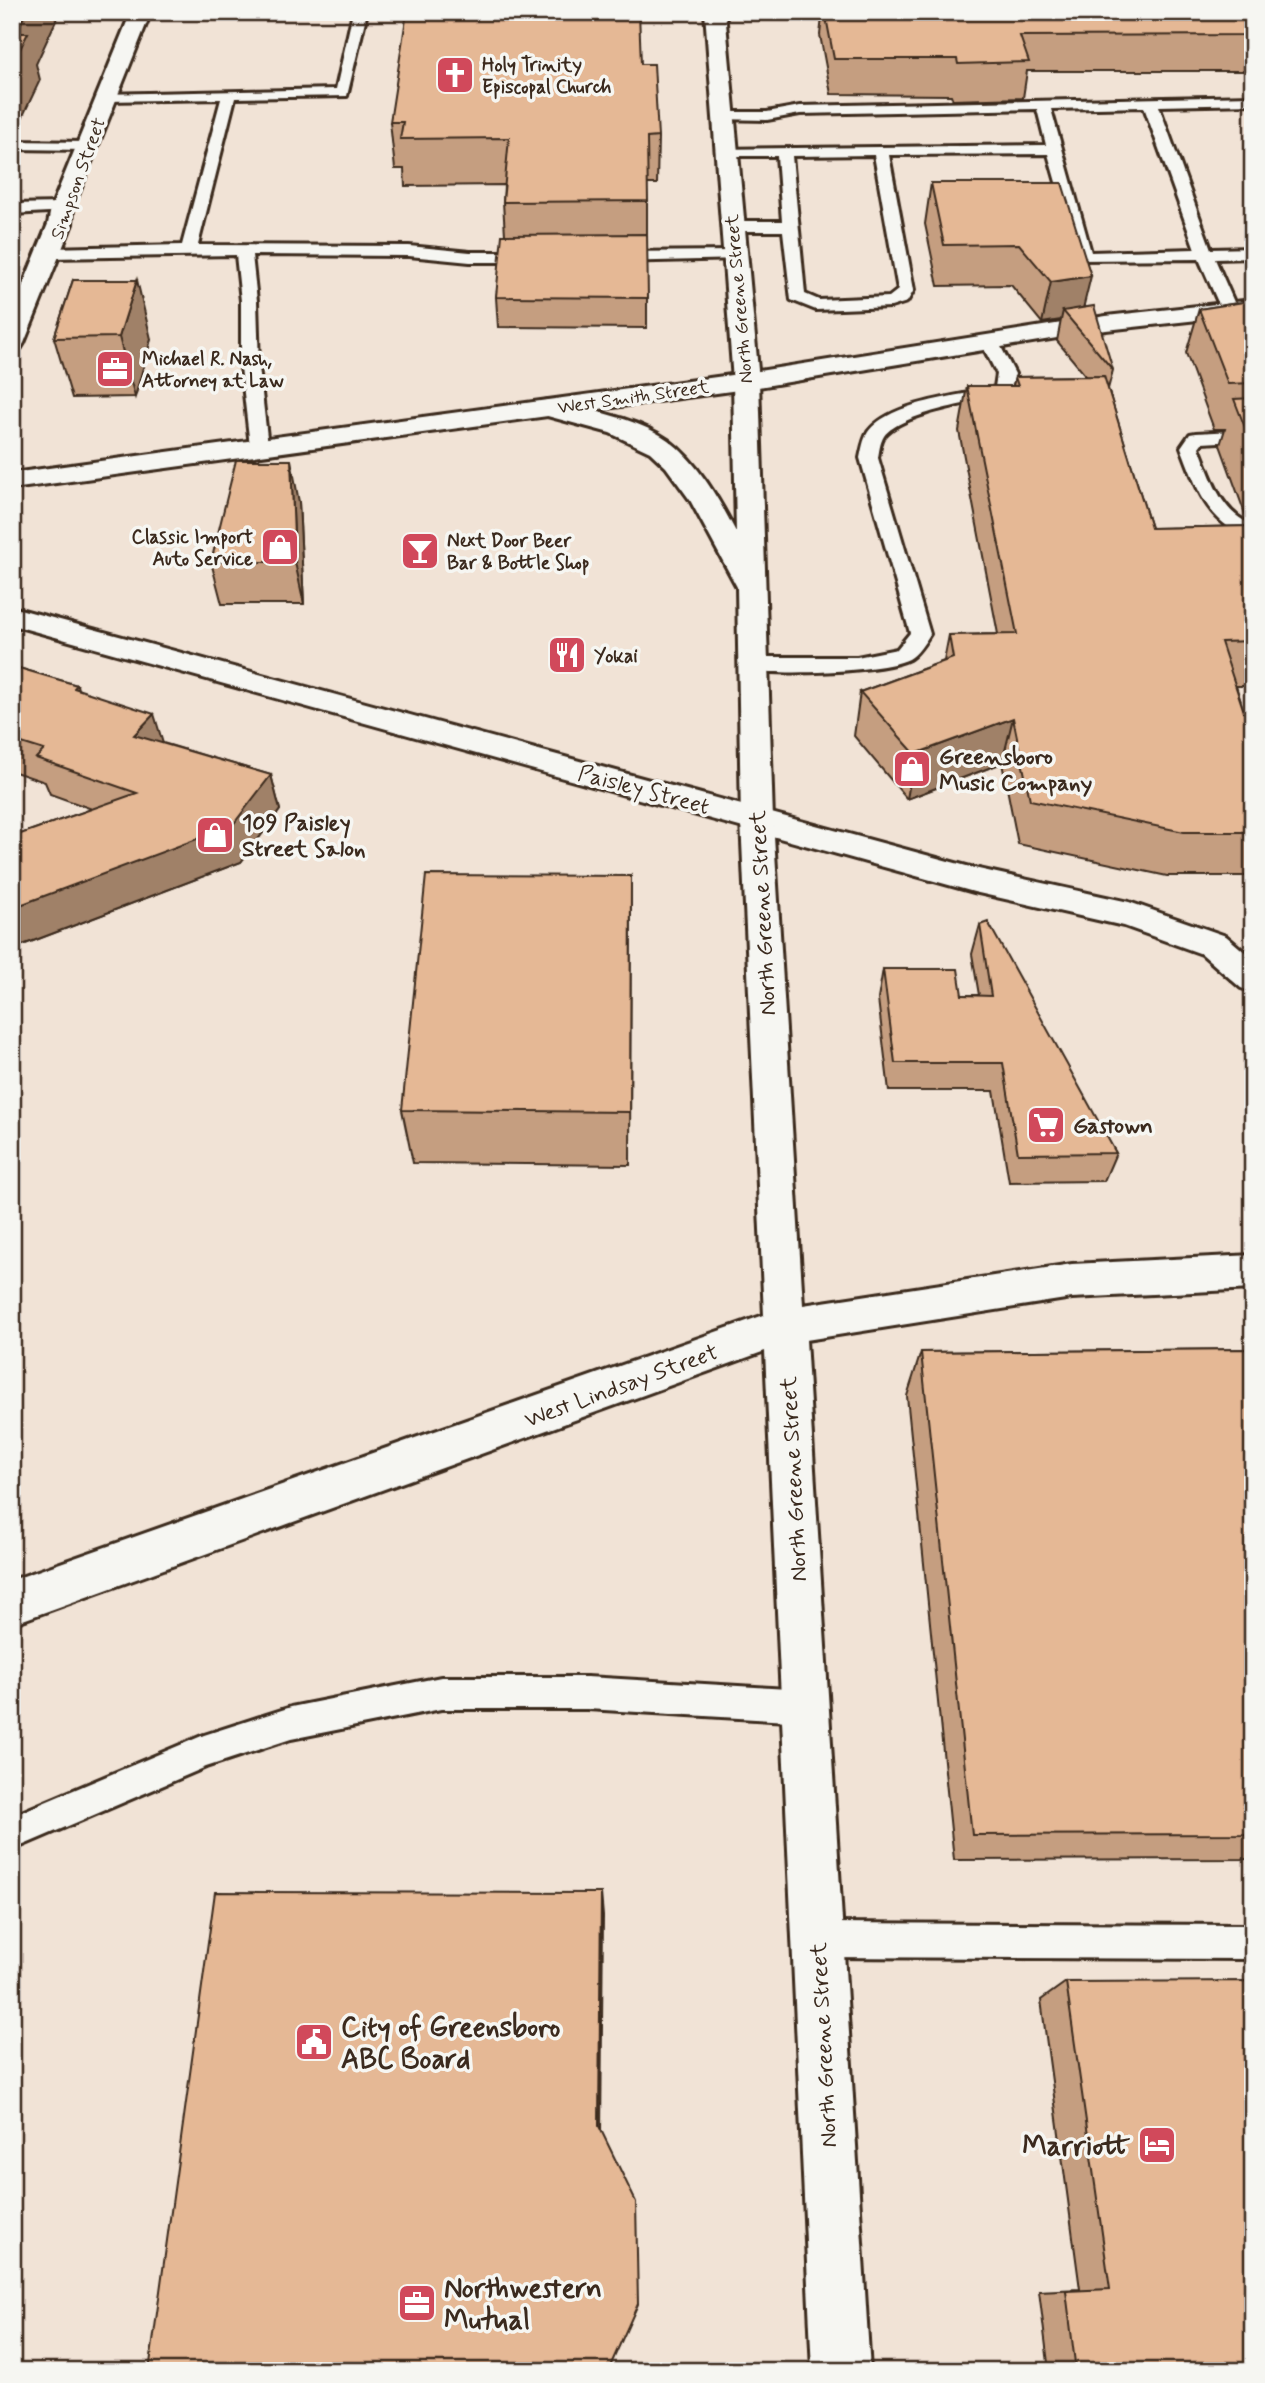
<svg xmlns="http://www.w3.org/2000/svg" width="1265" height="2383" viewBox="0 0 1265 2383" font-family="Mynerve,sans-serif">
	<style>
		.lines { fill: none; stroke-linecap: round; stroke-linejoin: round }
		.service-casing { stroke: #3b2a1e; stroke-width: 6 }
		.minor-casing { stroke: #3b2a1e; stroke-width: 6 }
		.tertiary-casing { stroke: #3b2a1e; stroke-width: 6 }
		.primary-casing { stroke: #3b2a1e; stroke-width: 6 }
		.service { fill: #f6f6f2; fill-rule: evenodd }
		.minor { fill: #f6f6f2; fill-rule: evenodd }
		.tertiary { fill: #f6f6f2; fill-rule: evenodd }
		.primary { fill: #f6f6f2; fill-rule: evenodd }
		.wall { fill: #c59e80; stroke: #3b2a1e; stroke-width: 2 }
		.shaded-wall { fill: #a08168; stroke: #3b2a1e; stroke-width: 2 }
		.building { fill: #e5b895; stroke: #3b2a1e; stroke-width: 2 }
		.labels { text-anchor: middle; stroke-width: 7; stroke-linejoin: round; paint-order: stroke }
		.far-poi-label { font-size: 19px; font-weight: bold; fill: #3b2a1e; stroke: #f6f6f2; text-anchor: start }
		.far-street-label { font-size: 19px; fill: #3b2a1e; stroke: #f6f6f2 }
		.poi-label { font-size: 23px; font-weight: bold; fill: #3b2a1e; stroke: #f6f6f2; text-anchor: start }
		.street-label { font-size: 23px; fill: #3b2a1e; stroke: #f6f6f2 }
		.near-poi-label { font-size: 28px; font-weight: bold; fill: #3b2a1e; stroke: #f6f6f2; text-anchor: start }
	</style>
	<rect width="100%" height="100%" fill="#f1e3d6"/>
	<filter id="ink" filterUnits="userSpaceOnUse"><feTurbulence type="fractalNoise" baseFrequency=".0143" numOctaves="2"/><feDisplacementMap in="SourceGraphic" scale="14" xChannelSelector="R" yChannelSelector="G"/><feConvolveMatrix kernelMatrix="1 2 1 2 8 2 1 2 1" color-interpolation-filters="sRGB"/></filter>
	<g filter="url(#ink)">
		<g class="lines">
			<defs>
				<g id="service">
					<polygon points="353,12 367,12 347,96 235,98 198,245 409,246 470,252 537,252 545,257 537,262 470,262 409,256 252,255 257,301 259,367 268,446 259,451 250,446 241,367 241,301 236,255 49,258 41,253 49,248 182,245 221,99 107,101 100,97 102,94 336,89"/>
					<path d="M 1253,96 L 1253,104 L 1159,106 L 1211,249 L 1253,248 L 1253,258 L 1215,259 L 1237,309 L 1229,314 L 1221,309 L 1199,259 L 1078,260 L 1048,154 L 889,155 L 914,290 L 907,302 L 891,307 L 816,310 L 791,300 L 783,231 L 733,231 L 725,226 L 733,221 L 782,221 L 777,156 L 726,156 L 719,152 L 721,149 L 1046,145 L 1037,109 L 800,114 L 767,120 L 718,119 L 716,116 L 718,113 L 723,112 L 767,112 L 800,106 ZM 1144,107 L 1195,249 L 1091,252 L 1051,109 ZM 874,155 L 898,290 L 889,297 L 819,300 L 805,294 L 792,156 Z"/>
					<polygon points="12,141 87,142 94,146 87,150 12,149"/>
					<polygon points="62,203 67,205 70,208 67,211 12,214 12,204"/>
					<polygon points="737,251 743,253 745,256 743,259 614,262 606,257 614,252"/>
					<path d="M 990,338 L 999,343 L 1015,374 L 1009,394 C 979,402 902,412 884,436 C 880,442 879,452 878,458 L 930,634 C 925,642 917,655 909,659 C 884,672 773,676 746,669 L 743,664 L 746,659 L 753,657 L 857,657 L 897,649 L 910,633 L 860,458 C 862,449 863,440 868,432 C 891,401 960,397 995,387 L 997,374 L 981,343 Z"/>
					<path d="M 1253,430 L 1253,440 L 1202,443 L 1199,447 C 1211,477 1220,513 1253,525 L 1253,538 C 1208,526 1196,486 1181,447 L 1190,434 L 1196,433 Z"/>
					<polygon points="441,1677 587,1677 805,1690 816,1695 821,1706 816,1717 805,1722 587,1709 441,1709 291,1739 206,1767 12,1850 12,1816 204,1735 291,1707"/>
					<polygon points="817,1923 1253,1925 1253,1959 817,1957 805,1952 800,1940 805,1928"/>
				</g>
				<g id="minor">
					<polygon points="131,12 151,12 73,208 72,224 24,343 21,348 12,350 12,312 48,224 51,208"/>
					<polygon points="12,607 974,868 1129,902 1226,936 1253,959 1253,992 1241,988 1202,954 1124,926 974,892 12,625"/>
				</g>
				<path id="tertiary" d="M 705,12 L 725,12 L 759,381 L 773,820 L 803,1305 L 1072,1264 L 1253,1255 L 1253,1289 L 1072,1298 L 806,1340 L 870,2371 L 812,2371 L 765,1351 L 12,1624 L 12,1580 L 764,1315 L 741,820 L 737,587 L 690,500 L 666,467 L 650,452 L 610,433 L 540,414 L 536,408 L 540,402 L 549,400 C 588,410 635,417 668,440 C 698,462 719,500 736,532 L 733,381 Z"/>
				<polygon id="primary" points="1253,300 1253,314 1106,330 746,389 12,489 12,473 746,373 1106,316"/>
			</defs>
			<use href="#service" class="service-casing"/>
			<use href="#minor" class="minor-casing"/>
			<use href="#tertiary" class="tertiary-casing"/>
			<use href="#primary" class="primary-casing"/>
			<use href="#service" class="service"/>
			<use href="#minor" class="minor"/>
			<use href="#tertiary" class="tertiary"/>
			<use href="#primary" class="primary"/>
		</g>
		<g class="wall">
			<polygon points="821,12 1248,12 1253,21 1253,61 1250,71 1027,71 1023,98 953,100 951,95 831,94 820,35 822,17"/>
			<polygon points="641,64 658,137 657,184 647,184 647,328 498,327 496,297 505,235 503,202 504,185 405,186 404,169 395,169 390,122"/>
			<polygon points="931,183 1062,183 1084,307 1113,370 1108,389 1151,528 1253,526 1253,686 1236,686 1253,739 1253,876 1167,876 1018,844 1002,763 907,799 854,736 860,692 944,661 949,635 998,634 959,431 967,386 1013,386 1015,377 1086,376 1057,341 1061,320 1042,323 1011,285 938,286 925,224"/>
			<polygon points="73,280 151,339 135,397 72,398 54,338"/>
			<polygon points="1253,301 1253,523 1247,519 1220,445 1225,429 1214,429 1186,353 1199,309"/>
			<polygon points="299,502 304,604 222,604 211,562"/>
			<polygon points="12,666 77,685 78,689 163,743 271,775 280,810 241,862 12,949 12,837 92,809 50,794 45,782 12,771"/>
			<polygon points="631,876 630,1165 413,1163 402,1110"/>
			<polygon points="980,925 1116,1153 1104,1181 1009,1182 994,1091 889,1091 878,999 883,969 962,995 979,995 972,954"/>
			<polygon points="1253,1349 1253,1859 954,1860 907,1396 921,1352"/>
			<polygon points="1066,1982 1253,2371 1049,2371 1039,2291 1080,2289 1041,2000"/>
		</g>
		<g class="shaded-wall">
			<polygon points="26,12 60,12 36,64 40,80 12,139 12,65 16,33"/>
			<polygon points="1091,276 1081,317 1063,311 1061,320 1042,323 1051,282"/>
			<polygon points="137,280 151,339 135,397 119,337"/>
			<polygon points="291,460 299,502 304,604 295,562"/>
			<polygon points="154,714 165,750 134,735"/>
			<polygon points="1013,718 1002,763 907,799 915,754"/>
			<polygon points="271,775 280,810 241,862 12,949 12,908"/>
			<polygon points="601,1893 603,1916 601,2136 599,2126"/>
		</g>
		<g class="building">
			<polygon points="12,12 26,12 16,33 28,33 12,65"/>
			<polygon points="407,12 639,12 641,64 654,64 658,137 647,138 648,201 503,202 509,138 400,139 403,122 390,122"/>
			<polygon points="825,12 1248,12 1253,21 1253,35 1020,36 1029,62 958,64 957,59 834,59"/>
			<polygon points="931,183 1062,183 1091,276 1051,282 1019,244 944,245"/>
			<polygon points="647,234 648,298 496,297 502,235"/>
			<polygon points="73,280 137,280 119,337 54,338"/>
			<polygon points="1250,301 1253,301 1253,383 1228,384 1199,309"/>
			<polygon points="1094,306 1113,370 1063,311"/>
			<polygon points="1104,376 1151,528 1253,526 1253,641 1221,642 1253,739 1253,832 1184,832 1030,800 1013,718 915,754 860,692 953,658 949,635 1017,634 967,386 1018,386 1015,377"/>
			<polygon points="1253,398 1253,448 1234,399"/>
			<polygon points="236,460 291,460 295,562 211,562"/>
			<polygon points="12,666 77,685 74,688 154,714 134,735 271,775 232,826 12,908 12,837 137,793 36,758 44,750 12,740"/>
			<polygon points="426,875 631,876 630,1112 402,1110"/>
			<polygon points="988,922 1116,1153 1018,1154 1003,1063 895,1063 883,969 958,969 962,995 991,996 980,925"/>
			<polygon points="1253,1349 1253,1834 972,1835 921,1352"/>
			<polygon points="215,1892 601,1893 599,2126 636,2202 638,2304 608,2371 149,2371"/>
			<polygon points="1253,1981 1253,2371 1076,2371 1066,2291 1110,2289 1066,1982"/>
		</g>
	</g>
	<defs>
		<symbol id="church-square" viewBox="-11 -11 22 22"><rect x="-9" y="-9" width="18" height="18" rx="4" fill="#d1495b" stroke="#f6f6f2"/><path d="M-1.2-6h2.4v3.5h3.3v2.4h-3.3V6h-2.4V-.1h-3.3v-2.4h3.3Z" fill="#fff"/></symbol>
		<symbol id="office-square" viewBox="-11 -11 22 22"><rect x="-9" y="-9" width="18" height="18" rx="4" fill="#d1495b" stroke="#f6f6f2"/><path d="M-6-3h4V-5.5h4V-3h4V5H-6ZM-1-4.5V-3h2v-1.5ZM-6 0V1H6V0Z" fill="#fff"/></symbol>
		<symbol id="shop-square" viewBox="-11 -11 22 22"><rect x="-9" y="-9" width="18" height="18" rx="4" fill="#d1495b" stroke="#f6f6f2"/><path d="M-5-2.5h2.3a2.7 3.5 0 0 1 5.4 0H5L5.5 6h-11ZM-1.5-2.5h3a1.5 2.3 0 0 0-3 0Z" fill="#fff"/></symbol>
		<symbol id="bar-square" viewBox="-11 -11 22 22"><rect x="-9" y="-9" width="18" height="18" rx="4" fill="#d1495b" stroke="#f6f6f2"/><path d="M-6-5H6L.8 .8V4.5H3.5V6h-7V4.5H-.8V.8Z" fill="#fff"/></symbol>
		<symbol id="restaurant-square" viewBox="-11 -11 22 22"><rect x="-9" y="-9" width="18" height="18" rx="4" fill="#d1495b" stroke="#f6f6f2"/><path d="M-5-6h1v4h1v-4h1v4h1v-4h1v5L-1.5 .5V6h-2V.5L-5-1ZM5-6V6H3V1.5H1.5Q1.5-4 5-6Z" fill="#fff"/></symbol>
		<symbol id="supermarket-square" viewBox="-11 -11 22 22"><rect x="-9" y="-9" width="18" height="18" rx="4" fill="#d1495b" stroke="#f6f6f2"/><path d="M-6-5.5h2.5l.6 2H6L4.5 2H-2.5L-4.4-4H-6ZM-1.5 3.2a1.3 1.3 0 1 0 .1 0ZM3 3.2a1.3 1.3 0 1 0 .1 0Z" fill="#fff"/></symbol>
		<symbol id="civic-square" viewBox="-11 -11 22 22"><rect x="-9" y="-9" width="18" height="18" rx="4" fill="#d1495b" stroke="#f6f6f2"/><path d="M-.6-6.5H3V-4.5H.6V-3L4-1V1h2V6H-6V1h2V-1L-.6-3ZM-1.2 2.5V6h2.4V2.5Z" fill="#fff"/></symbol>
		<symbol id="hotel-square" viewBox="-11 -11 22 22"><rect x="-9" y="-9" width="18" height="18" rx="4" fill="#d1495b" stroke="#f6f6f2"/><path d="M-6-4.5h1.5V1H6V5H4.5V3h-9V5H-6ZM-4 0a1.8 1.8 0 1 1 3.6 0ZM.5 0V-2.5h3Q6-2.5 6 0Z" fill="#fff"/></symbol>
	</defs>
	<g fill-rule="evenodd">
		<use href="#church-square" x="433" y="53" width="44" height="44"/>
		<use href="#office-square" x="93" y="347" width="44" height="44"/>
		<use href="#shop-square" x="258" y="525" width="44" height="44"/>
		<use href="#bar-square" x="398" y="529" width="44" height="44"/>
		<use href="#restaurant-square" x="545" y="633" width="44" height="44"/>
		<use href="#shop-square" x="890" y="747" width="44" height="44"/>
		<use href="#shop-square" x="193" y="813" width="44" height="44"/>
		<use href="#supermarket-square" x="1024" y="1103" width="44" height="44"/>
		<use href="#civic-square" x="292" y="2020" width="44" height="44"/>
		<use href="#hotel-square" x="1135" y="2123" width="44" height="44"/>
		<use href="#office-square" x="395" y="2281" width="44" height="44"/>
	</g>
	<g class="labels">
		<g class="far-poi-label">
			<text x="482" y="71">Holy Trinity<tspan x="482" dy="22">Episcopal Church</tspan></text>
			<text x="142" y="365">Michael R. Nash,<tspan x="142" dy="22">Attorney at Law</tspan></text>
			<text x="253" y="543" text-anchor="end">Classic Import<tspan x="253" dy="22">Auto Service</tspan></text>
			<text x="447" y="547">Next Door Beer<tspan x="447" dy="22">Bar &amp; Bottle Shop</tspan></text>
			<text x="594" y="662">Yokai</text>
		</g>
		<g class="far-street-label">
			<text transform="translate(77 178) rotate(-70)" y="7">Simpson Street</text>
			<text transform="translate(738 299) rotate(-95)" y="7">North Greene Street</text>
			<text transform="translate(633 396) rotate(-8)" y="7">West Smith Street</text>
		</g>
		<g class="poi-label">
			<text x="939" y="764">Greensboro<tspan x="939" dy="26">Music Company</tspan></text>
			<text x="242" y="830">109 Paisley<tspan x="242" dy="26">Street Salon</tspan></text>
			<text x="1073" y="1133">Gastown</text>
		</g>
		<g class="street-label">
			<text transform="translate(644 789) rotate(15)" y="8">Paisley Street</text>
			<text transform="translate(762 913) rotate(-93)" y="8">North Greene Street</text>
			<text transform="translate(621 1385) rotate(-20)" y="8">West Lindsay Street</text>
			<text transform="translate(793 1479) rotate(-93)" y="8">North Greene Street</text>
			<text transform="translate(823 2045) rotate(-93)" y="8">North Greene Street</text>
		</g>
		<g class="near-poi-label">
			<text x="341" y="2036">City of Greensboro<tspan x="341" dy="32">ABC Board</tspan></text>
			<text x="1130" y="2155" text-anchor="end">Marriott</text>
			<text x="444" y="2297">Northwestern<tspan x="444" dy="32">Mutual</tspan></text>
		</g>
	</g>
	<rect width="1265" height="2383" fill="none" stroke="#f6f6f2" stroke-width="42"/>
	<rect x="21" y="21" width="1223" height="2341" fill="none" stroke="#3b2a1e" stroke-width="2.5" filter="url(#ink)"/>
</svg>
